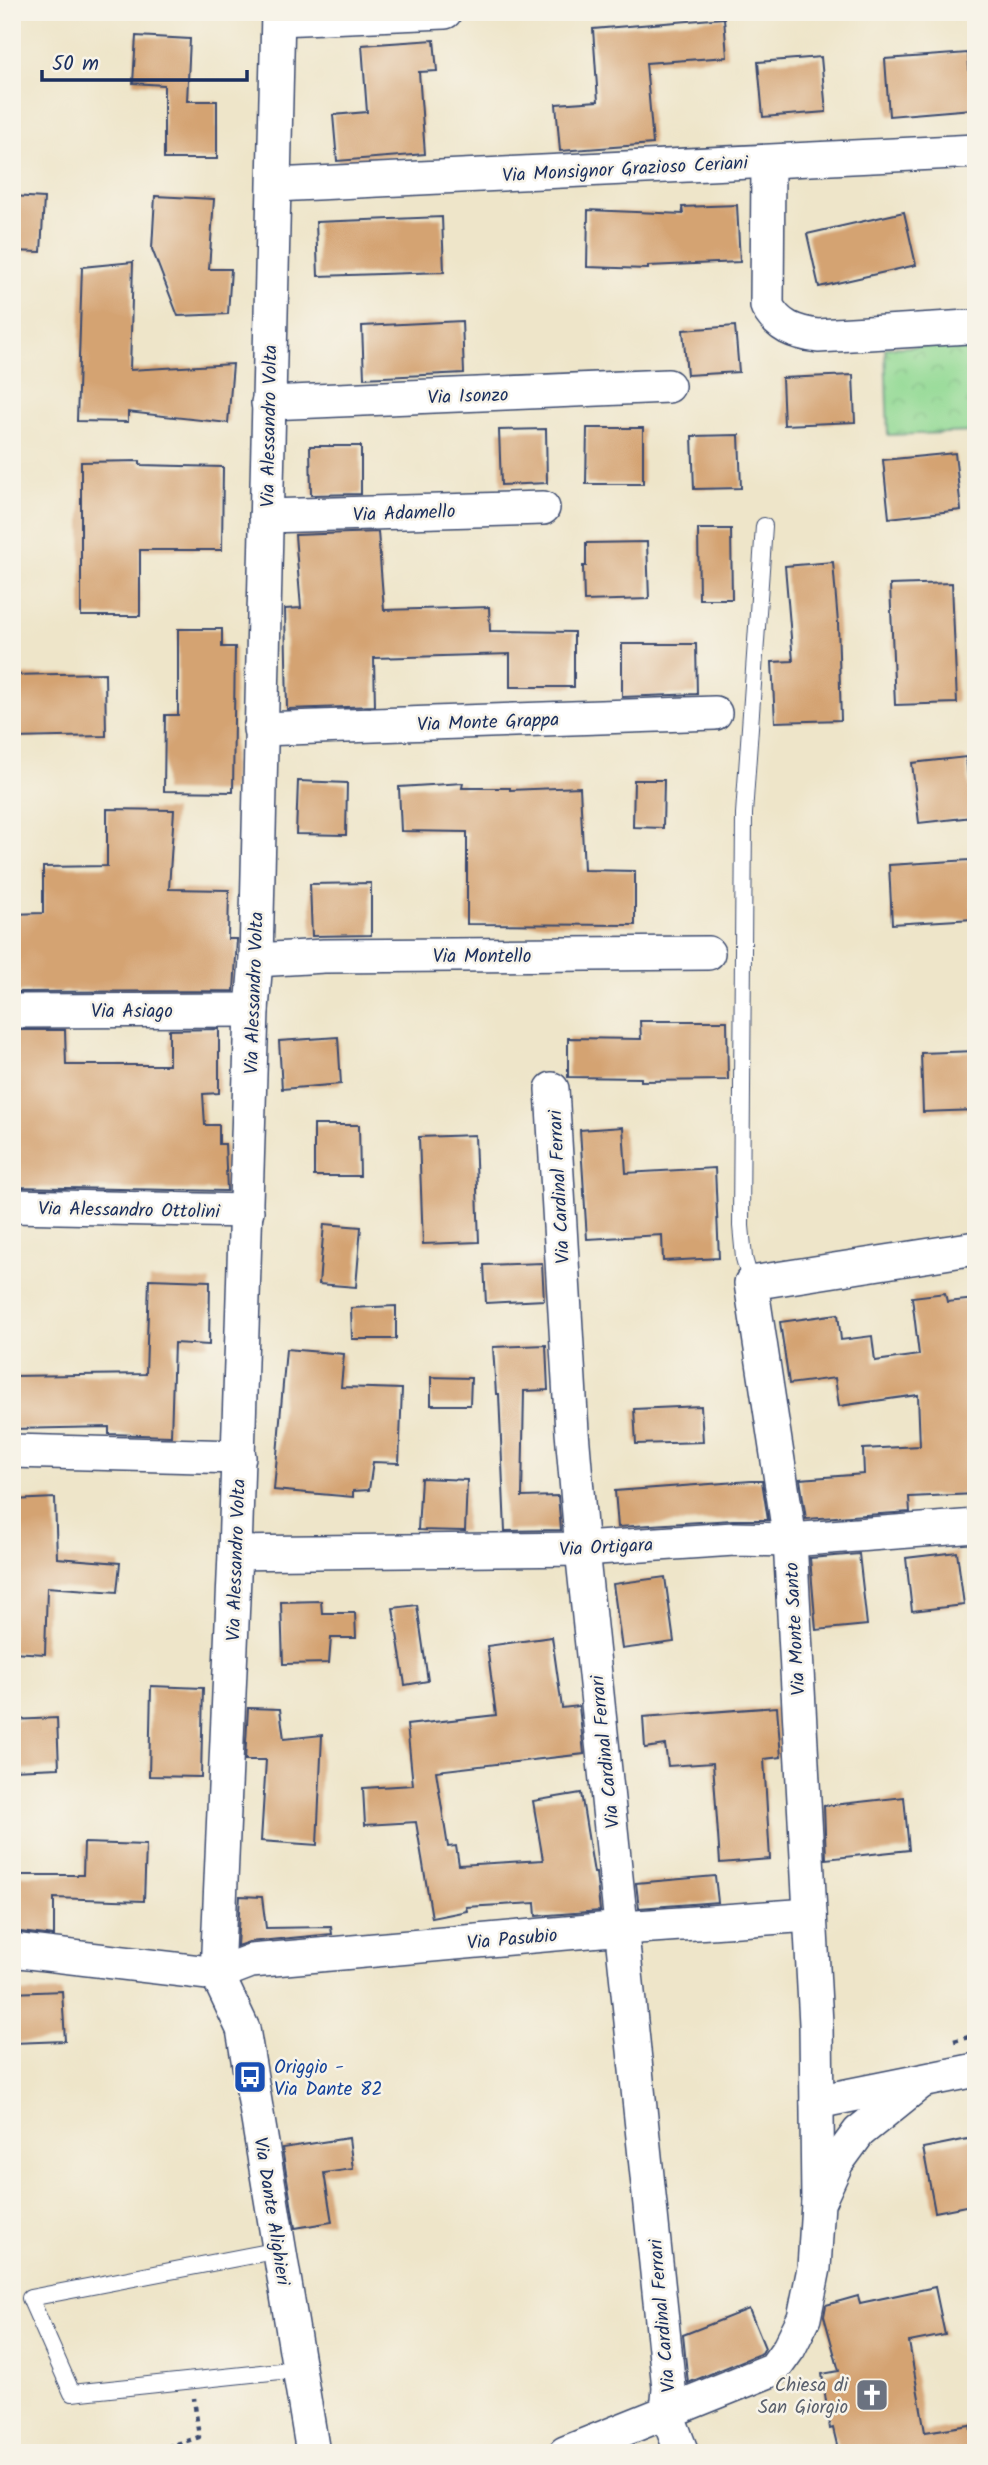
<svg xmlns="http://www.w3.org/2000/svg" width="988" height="2465" viewBox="0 0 988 2465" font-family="Kalam,sans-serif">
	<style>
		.park { fill: url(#park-crowns); stroke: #568478; stroke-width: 2 }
		.building { fill: #d4a372 }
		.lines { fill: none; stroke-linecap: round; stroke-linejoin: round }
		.lane-casing { stroke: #3b4a6e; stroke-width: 18 }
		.street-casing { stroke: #3b4a6e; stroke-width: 36 }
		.path { stroke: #3b4a6e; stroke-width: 4.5; stroke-dasharray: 5 5; stroke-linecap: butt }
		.lane { stroke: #fff; stroke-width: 16 }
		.street { stroke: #fff; stroke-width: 33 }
		.labels { text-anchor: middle; stroke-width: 5; stroke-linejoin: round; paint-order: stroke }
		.street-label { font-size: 19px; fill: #1b2f5e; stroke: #f7f3e8 }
		.transit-label { font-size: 19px; fill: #164399; stroke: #f7f3e8; text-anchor: start }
		.worship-label { font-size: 19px; fill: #5b616d; stroke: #f7f3e8; text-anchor: end }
	</style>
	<defs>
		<pattern id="park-crowns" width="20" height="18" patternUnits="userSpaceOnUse" patternTransform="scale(1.75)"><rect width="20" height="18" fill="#91d993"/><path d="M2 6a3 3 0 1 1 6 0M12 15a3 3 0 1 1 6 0" fill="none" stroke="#7cbb81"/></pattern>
	</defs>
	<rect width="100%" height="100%" fill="#f7f3e8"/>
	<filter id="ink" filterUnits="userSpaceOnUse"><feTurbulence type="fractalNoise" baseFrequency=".0143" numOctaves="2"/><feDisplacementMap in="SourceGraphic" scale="14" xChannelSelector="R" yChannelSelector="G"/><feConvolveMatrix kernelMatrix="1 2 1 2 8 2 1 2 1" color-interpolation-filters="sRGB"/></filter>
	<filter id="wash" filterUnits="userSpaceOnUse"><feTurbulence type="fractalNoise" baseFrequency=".00686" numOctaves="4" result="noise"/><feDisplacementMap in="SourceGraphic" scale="28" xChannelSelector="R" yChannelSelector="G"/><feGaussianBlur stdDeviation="1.57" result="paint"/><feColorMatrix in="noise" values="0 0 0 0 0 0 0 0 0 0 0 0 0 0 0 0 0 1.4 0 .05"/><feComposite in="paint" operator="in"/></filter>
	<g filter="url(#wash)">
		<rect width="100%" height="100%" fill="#eee5c9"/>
		<polygon class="park" points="971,344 974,432 888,435 885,348"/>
		<g id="blocks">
			<g class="building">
				<polygon points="724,18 727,57 646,63 653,144 560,151 556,104 598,101 593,29"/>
				<polygon points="136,36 190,39 187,101 217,101 217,159 164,159 164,85 133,83"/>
				<polygon points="434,40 437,71 419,72 425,154 337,161 333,115 367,112 362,45"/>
				<polygon points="968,53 972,109 889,116 885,59"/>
				<polygon points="821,57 826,112 763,117 758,62"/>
				<polygon points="12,196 44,198 41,252 12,251"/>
				<polygon points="155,196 214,199 209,269 231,269 228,314 178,316 152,249"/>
				<polygon points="737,205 740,262 648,266 648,269 587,267 588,210 683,214 682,207"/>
				<polygon points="904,212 916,265 819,287 807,234"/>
				<polygon points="442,217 444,272 318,276 316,222"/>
				<polygon points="133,262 130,370 233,364 228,423 128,412 128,422 77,421 82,267"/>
				<polygon points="462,321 464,373 364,378 362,326"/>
				<polygon points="735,326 739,372 687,375 683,330"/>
				<polygon points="853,375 855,422 784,425 782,378"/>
				<polygon points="587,428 643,428 643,484 586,484"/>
				<polygon points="546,429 547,483 501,485 499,430"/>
				<polygon points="739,435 741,488 694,489 692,436"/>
				<polygon points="310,446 361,446 361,494 311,495"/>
				<polygon points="955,453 961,510 889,518 883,460"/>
				<polygon points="140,461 140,465 223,467 222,550 140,550 140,616 81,616 81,462"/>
				<polygon points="698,529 731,529 732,599 699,599"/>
				<polygon points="378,532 384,610 489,607 490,631 574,632 574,687 510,687 510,654 374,658 375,706 287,709 285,609 301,608 295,535"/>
				<polygon points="647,542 649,599 584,601 583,566 586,566 586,543"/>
				<polygon points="833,562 838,623 841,720 775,722 772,662 793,661 785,566"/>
				<polygon points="952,583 957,703 895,705 890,585"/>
				<polygon points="178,629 222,629 222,647 235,647 233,792 164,791 165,715 178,715"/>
				<polygon points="622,644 696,644 697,694 622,697"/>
				<polygon points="105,673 106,736 12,738 12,675"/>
				<polygon points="966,757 972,817 919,823 912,763"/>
				<polygon points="634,780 664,780 663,828 633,827"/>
				<polygon points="298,781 347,783 346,835 296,834"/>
				<polygon points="463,783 462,788 510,788 510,790 580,787 584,870 635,871 635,925 467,924 467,832 401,831 399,787"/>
				<polygon points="107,809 174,810 169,889 229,890 228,939 237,939 234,991 13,992 12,914 43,913 43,867 107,866"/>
				<polygon points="970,860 973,919 892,924 889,865"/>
				<polygon points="371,883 371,935 312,936 310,884"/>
				<polygon points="640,1021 727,1021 728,1080 641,1081 641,1078 568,1077 568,1038 641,1039"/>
				<polygon points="219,1029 219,1093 203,1094 205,1125 219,1125 219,1144 225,1144 227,1191 12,1187 12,1155 16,1155 14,1030 65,1030 66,1065 169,1065 169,1030"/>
				<polygon points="338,1037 341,1084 282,1089 279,1041"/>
				<polygon points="976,1051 976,1110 923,1112 921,1053"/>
				<polygon points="314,1125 359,1125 360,1176 314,1176"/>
				<polygon points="623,1127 626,1173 715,1168 719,1258 663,1261 662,1235 587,1239 580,1130"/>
				<polygon points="475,1135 479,1242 423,1244 419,1137"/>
				<polygon points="324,1224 361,1227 356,1287 319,1284"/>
				<polygon points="542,1263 544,1300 486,1303 484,1265"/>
				<polygon points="149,1279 210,1281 209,1345 174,1343 171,1436 109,1434 109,1427 12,1429 12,1376 146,1374"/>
				<polygon points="945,1293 947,1302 976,1299 976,1494 909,1497 910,1512 806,1519 800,1479 864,1474 863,1449 920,1446 918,1395 839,1406 835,1378 789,1384 780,1322 838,1314 841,1340 872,1336 875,1361 919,1355 912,1297"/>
				<polygon points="396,1306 396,1339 352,1339 351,1308"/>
				<polygon points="546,1345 548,1390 524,1391 522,1497 558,1496 561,1530 505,1531 499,1394 496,1394 493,1347"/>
				<polygon points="286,1349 344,1354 341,1387 402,1389 399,1463 373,1462 369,1490 353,1491 353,1497 274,1490"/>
				<polygon points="431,1377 471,1378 470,1405 431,1405"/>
				<polygon points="701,1406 703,1442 636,1444 634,1409"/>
				<polygon points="421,1478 467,1480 465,1531 418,1530"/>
				<polygon points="751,1481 762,1481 768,1520 733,1520 618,1527 615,1491"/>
				<polygon points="55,1498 57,1558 120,1563 117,1592 47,1587 45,1654 12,1652 12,1500"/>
				<polygon points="957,1552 964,1605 912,1611 906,1558"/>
				<polygon points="859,1554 867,1625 816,1630 810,1558"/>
				<polygon points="665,1577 674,1642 622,1649 613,1584"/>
				<polygon points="321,1601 322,1613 355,1613 356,1638 331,1638 329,1663 283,1664 281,1602"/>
				<polygon points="417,1605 428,1681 405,1685 393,1608"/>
				<polygon points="552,1637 562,1708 579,1706 584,1754 436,1771 448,1847 456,1846 459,1865 543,1860 533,1801 581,1793 594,1873 596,1873 600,1911 536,1916 535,1903 466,1907 467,1911 432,1918 416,1822 365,1825 363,1788 413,1785 407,1725 496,1715 487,1646"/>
				<polygon points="151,1686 203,1688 201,1777 149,1776"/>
				<polygon points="777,1707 781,1757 764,1759 770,1859 720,1863 713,1763 668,1766 665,1745 645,1748 643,1717"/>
				<polygon points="248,1708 280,1709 284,1739 322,1735 317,1845 261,1841 266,1760 245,1760"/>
				<polygon points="57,1718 59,1768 12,1770 12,1720"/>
				<polygon points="904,1797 909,1850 826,1859 824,1806"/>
				<polygon points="84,1843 146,1845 144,1901 54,1898 54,1936 12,1931 12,1875 83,1875"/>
				<polygon points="715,1876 718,1902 639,1908 636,1883"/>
				<polygon points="240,1896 262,1897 266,1928 331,1927 332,1934 249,1942 237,1946"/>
				<polygon points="62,1991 65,2041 13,2043 12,1993"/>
				<polygon points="349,2138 353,2169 324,2173 332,2222 295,2228 282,2148"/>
				<polygon points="973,2138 976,2155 976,2204 935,2212 923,2148"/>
				<polygon points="935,2287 945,2335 909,2342 925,2432 970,2425 976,2453 839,2453 833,2428 830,2429 822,2374 839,2371 824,2316 826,2305 858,2296 860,2303"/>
				<polygon points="749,2309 765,2348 762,2353 688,2383 683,2335"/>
			</g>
		</g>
	</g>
	<g filter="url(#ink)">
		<use href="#blocks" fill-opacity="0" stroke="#3b4a6e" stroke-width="2"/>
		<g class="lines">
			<defs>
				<g id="lane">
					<polyline points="751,1283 744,1258 741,1226 744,814 764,526"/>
					<polyline points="279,2250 30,2298 72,2393 299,2369"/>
				</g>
				<g id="street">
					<polyline points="278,12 256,960 252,1010 235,1553 217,1974 243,2029 313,2453"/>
					<polyline points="278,19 445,12"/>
					<path d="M 768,162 L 767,306 C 778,327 795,333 818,336 L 968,327 L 976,330"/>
					<polyline points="275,185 976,151"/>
					<polyline points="268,403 668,386"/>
					<polyline points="266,516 543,508"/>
					<polyline points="260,729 715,713"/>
					<polyline points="256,960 324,956 708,953"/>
					<polyline points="12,1011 252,1010"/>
					<polyline points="552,1089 572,1432 582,1549 669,2388 667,2414 682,2453"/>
					<polyline points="12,1206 247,1211"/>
					<polyline points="12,1451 239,1457"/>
					<polyline points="235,1553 582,1549 734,1539 790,1540 976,1526"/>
					<polyline points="12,1950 217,1974 251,1961 623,1928 810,1915"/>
					<polyline points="817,2102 976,2070"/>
					<polyline points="818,2203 816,2024 790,1540 751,1283 976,1248"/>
					<polyline points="565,2453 774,2369 789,2348 804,2318 814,2268 818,2203 837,2162 859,2132 921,2082"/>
				</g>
			</defs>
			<use href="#lane" class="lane-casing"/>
			<use href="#street" class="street-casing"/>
			<g class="path">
				<polyline points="954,2041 976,2035"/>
				<polyline points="148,2453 199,2437 194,2398"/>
			</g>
			<use href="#lane" class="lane"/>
			<use href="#street" class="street"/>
		</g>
	</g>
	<defs>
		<symbol id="bus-square" viewBox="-11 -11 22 22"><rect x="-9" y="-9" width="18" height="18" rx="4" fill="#1a4fb4" stroke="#f7f3e8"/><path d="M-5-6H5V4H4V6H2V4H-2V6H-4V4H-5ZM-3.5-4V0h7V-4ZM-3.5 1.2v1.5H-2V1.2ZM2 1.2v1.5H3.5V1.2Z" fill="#fff"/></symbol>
		<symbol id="church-square" viewBox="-11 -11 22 22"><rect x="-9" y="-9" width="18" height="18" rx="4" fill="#6b7280" stroke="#f7f3e8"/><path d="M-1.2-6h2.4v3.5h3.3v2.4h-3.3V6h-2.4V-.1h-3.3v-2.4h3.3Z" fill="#fff"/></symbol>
	</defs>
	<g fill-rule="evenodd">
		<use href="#bus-square" x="231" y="2058" width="38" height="38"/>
		<use href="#church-square" x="853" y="2376" width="38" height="38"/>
	</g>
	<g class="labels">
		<g class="street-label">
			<text transform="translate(625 168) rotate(-3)" y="7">Via Monsignor Grazioso Ceriani</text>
			<text transform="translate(468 395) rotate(-2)" y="7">Via Isonzo</text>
			<text transform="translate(268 426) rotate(-89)" y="7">Via Alessandro Volta</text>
			<text transform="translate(404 512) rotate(-2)" y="7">Via Adamello</text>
			<text transform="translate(488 721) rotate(-2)" y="7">Via Monte Grappa</text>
			<text x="482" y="962">Via Montello</text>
			<text transform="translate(253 993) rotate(-88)" y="7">Via Alessandro Volta</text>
			<text x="132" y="1017">Via Asiago</text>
			<text transform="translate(558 1187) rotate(-93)" y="7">Via Cardinal Ferrari</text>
			<text transform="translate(129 1209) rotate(1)" y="7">Via Alessandro Ottolini</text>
			<text transform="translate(606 1546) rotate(-3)" y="7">Via Ortigara</text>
			<text transform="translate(235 1560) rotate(-88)" y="7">Via Alessandro Volta</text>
			<text transform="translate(794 1629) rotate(-93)" y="7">Via Monte Santo</text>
			<text transform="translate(604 1752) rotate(-96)" y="7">Via Cardinal Ferrari</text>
			<text transform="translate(512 1938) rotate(-5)" y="7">Via Pasubio</text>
			<text transform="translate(273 2211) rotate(81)" y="7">Via Dante Alighieri</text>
			<text transform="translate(661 2316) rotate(-95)" y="7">Via Cardinal Ferrari</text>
		</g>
		<g class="transit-label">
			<text x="274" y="2073">Origgio -<tspan x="274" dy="22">Via Dante 82</tspan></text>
		</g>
		<g class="worship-label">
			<text x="848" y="2391">Chiesa di<tspan x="848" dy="22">San Giorgio</tspan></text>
		</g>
	</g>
	<rect width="988" height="2465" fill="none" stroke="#f7f3e8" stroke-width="42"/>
	<path d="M42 70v10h205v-10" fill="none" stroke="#1b2f5e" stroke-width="3.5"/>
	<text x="52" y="70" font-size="21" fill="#1b2f5e" stroke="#f7f3e8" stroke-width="5" paint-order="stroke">50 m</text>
</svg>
